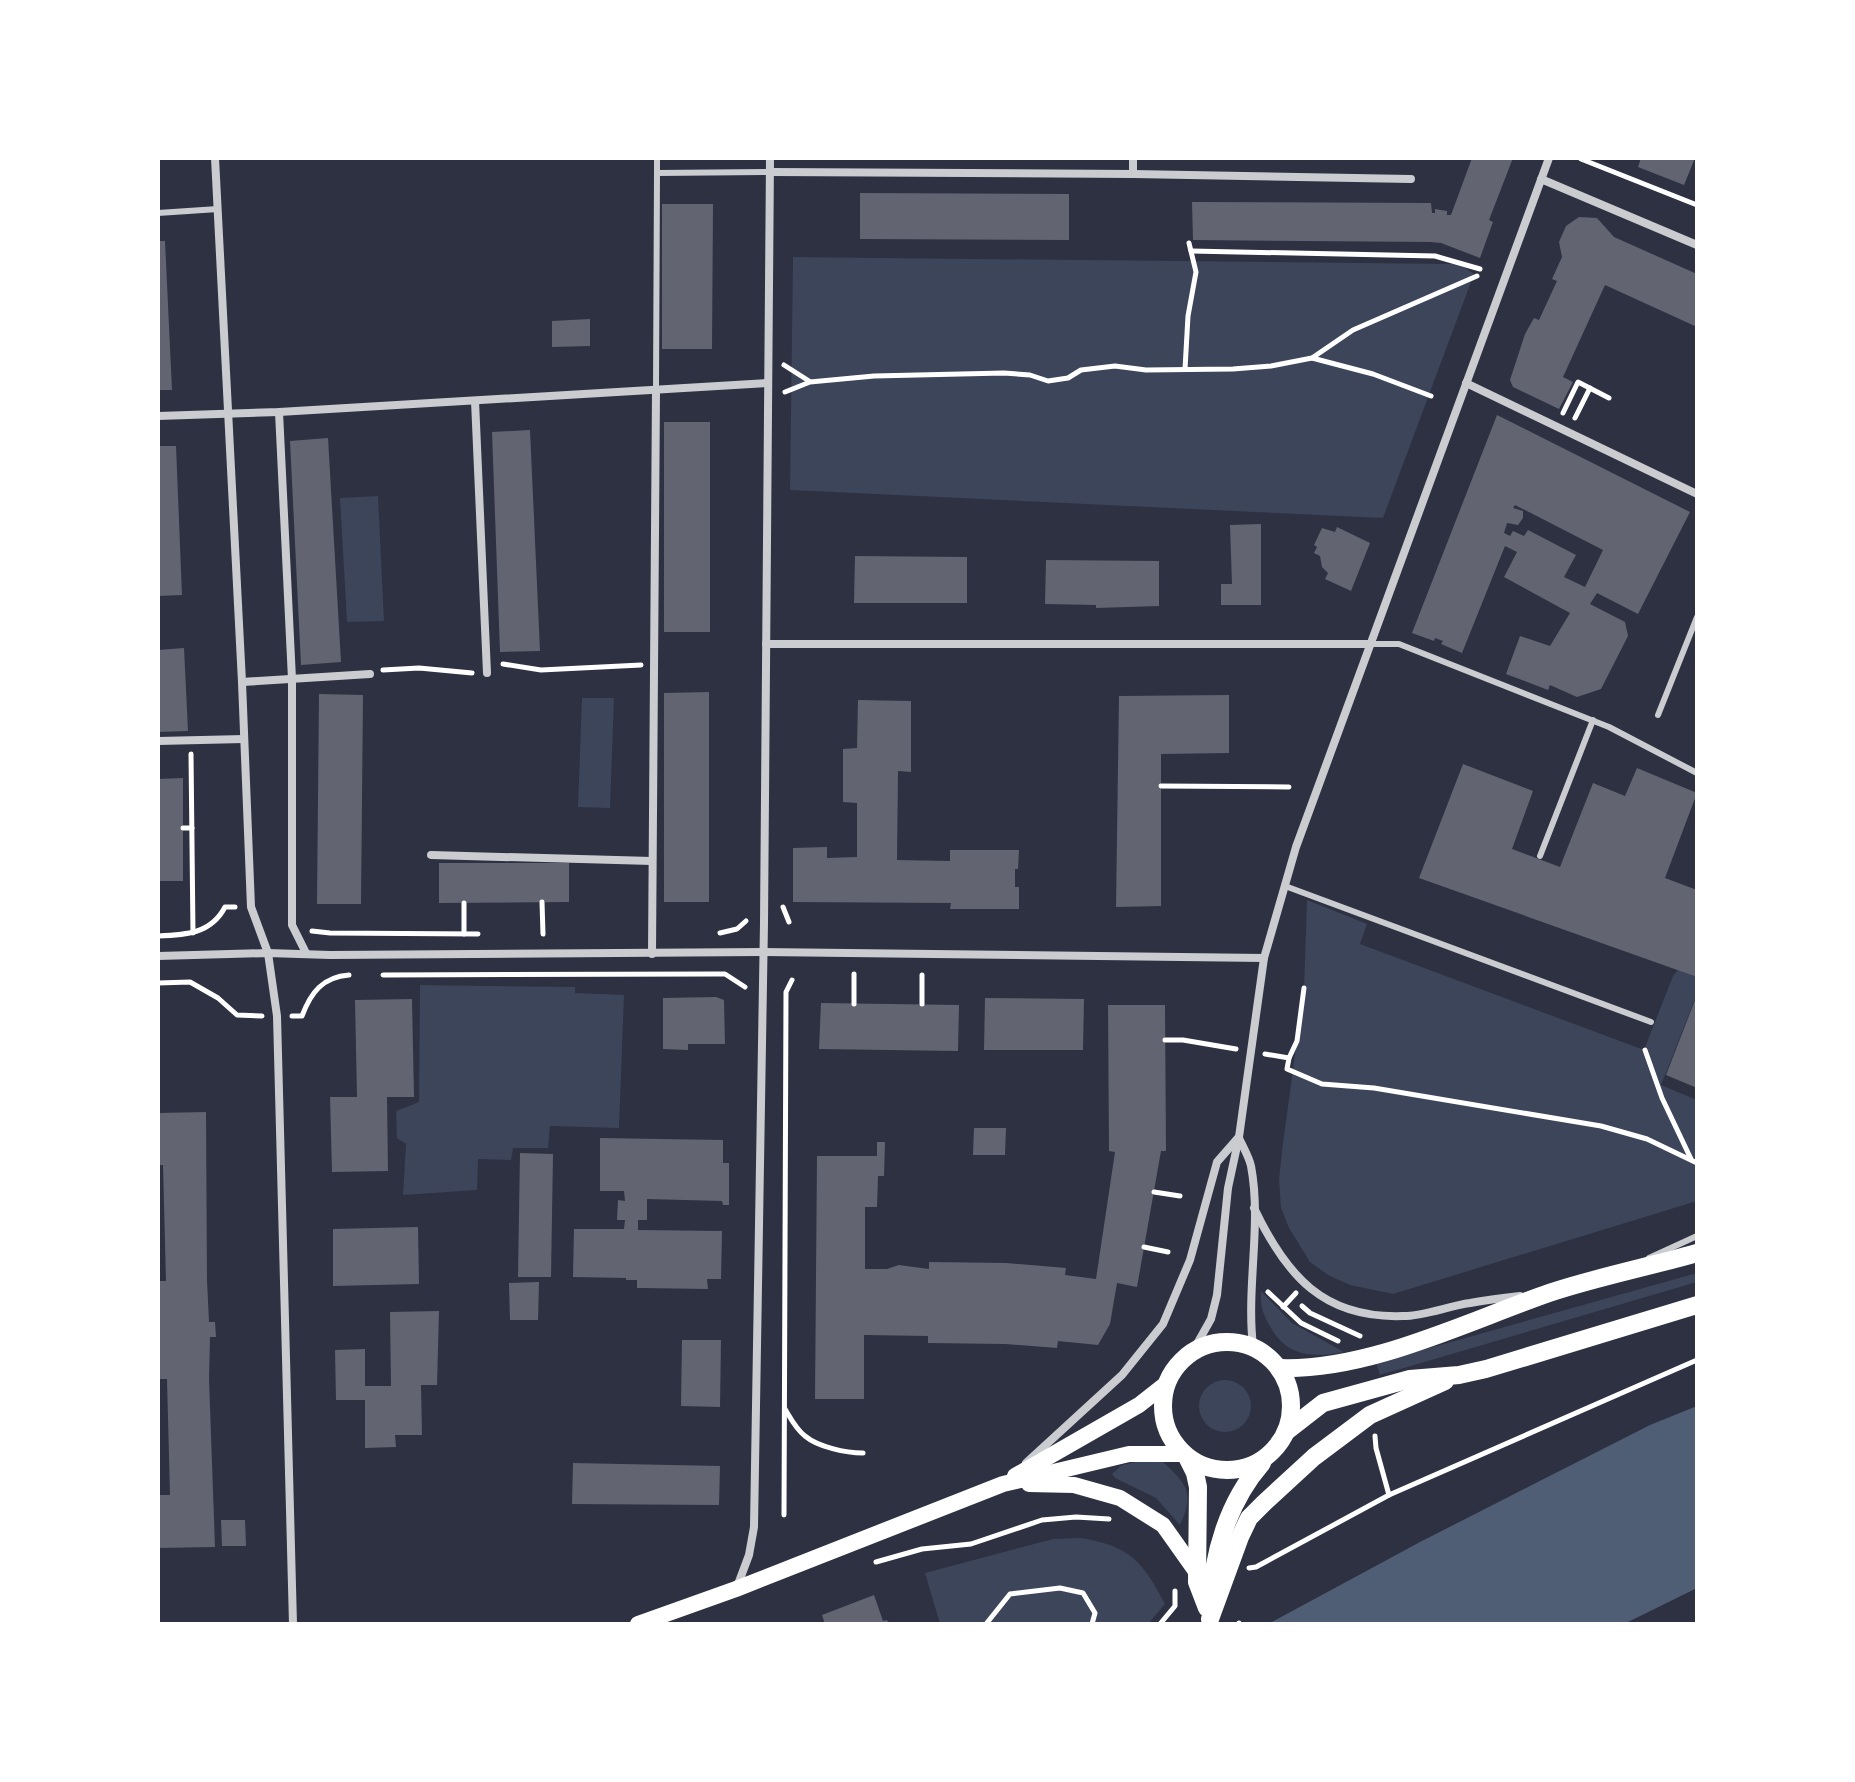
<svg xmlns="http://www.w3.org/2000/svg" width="1855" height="1782" viewBox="0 0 1855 1782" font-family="Ubuntu,sans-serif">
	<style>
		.green { fill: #3c4559 }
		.water { fill: #4f5d75 }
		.building { fill: #626471; fill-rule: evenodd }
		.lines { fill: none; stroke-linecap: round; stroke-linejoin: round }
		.path { stroke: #fff; stroke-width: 5 }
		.service { stroke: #caccd0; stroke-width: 6 }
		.minor { stroke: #caccd0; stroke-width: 8 }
		.secondary { stroke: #fff; stroke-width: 16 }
		.primary { stroke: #fff; stroke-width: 18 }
	</style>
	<rect width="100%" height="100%" fill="#2d3142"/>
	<g class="green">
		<polygon points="793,257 1453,264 1464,267 1474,274 1383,518 790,490"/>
		<polygon points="378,496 384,621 347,622 340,498"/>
		<polygon points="582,698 614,698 610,808 578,807"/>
		<polygon points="1307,900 1367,924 1360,944 1644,1050 1673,976 1678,970 1697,977 1697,994 1661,1085 1697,1100 1697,1201 1393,1294 1350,1285 1328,1275 1310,1262 1289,1228 1281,1208 1279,1179 1283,1143 1304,988"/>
		<polygon points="420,985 575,987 575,993 624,995 619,1128 550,1126 548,1148 513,1148 511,1160 478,1159 477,1190 403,1195 406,1144 397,1138 396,1111 419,1102"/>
		<polygon points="1697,1273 1697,1282 1380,1375 1376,1363"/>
		<path d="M 1261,1291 L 1292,1323 L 1344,1352 C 1314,1358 1287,1357 1271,1328 C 1263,1315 1260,1306 1261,1291 Z"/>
		<circle cx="1225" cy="1406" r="26"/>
		<path d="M 1136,1462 L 1163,1462 C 1187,1484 1195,1493 1180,1525 L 1156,1498 L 1115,1478 L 1112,1474 L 1122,1465 Z"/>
		<path d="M 1081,1538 C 1130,1546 1143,1562 1165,1604 L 1148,1624 L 940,1624 L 925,1573 L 1053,1539 Z"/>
	</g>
	<polygon class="water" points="1697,1406 1697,1588 1624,1624 1268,1624 1420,1542 1650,1425"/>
	<g class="building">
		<polygon points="1472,158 1513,158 1489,220 1493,222 1480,258 1441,243 1430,242 1193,240 1192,202 1431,203 1432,213 1435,213 1435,209 1447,211 1447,215 1451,215"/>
		<polygon points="1641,158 1695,158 1684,185 1638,167"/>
		<polygon points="860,193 1069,194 1069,240 860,239"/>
		<polygon points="662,204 713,204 712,349 662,349"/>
		<polygon points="1579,217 1597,218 1614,237 1697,274 1697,327 1605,285 1563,377 1573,382 1559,409 1513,387 1510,380 1525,334 1534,318 1539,320 1557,281 1552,279 1562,257 1559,242 1566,226"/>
		<polygon points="158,241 165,241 172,390 158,390"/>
		<polygon points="590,319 590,346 552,347 552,321"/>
		<path d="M 1497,415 L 1690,512 L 1638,614 L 1597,593 L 1590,604 L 1625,622 L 1628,636 L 1601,689 L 1577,697 L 1550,685 L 1548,690 L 1506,674 L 1520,636 L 1550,646 L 1570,613 L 1504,577 L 1517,552 L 1505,546 L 1462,653 L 1441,644 L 1443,641 L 1435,638 L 1434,641 L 1412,633 ZM 1515,505 L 1603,550 L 1585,587 L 1564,577 L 1576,555 L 1528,530 L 1524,536 L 1513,531 L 1510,536 L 1504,533 L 1507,523 L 1518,525 L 1523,518 L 1523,511 L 1513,508 Z"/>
		<rect x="664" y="422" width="46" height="210"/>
		<polygon points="530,430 540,651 500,652 492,432"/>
		<polygon points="328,438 341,662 301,665 290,441"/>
		<polygon points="158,446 176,446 182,595 158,596"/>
		<polygon points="1261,524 1261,605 1221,605 1221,584 1232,584 1230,525"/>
		<polygon points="1337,527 1370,543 1351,591 1325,579 1328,573 1322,567 1320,556 1314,553 1317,547 1314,545 1322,528 1335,532"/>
		<polygon points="855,556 967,557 967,603 854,603"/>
		<polygon points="1046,560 1159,561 1159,606 1096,608 1096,605 1045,604"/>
		<polygon points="184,648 188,731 158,732 158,650"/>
		<polygon points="709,692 709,902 664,902 664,693"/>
		<polygon points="319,694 363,695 361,904 317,904"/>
		<polygon points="1229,695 1229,753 1161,754 1161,906 1116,907 1119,696"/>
		<polygon points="858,700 911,701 911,772 898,771 897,860 950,861 950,850 1019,850 1018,869 1015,869 1015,887 1019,887 1019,909 950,909 951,903 793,902 793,848 827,847 827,858 857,857 857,803 843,802 843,749 857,748"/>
		<polygon points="1463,764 1533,791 1512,849 1560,867 1593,783 1625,796 1637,768 1697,793 1665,878 1697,890 1697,977 1419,878"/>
		<polygon points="183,778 183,881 158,881 158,779"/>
		<polygon points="439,863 569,863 569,902 439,903"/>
		<polygon points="1697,995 1697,1088 1666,1075"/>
		<polygon points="716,997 724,1000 725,1044 688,1044 688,1050 663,1049 663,998"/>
		<polygon points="985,998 1084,999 1083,1050 984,1050"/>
		<polygon points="412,999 414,1097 387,1097 388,1171 332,1172 330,1097 357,1097 355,1000"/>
		<polygon points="821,1003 959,1005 958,1051 819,1049"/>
		<polygon points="1108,1005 1165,1005 1166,1151 1161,1151 1137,1287 1117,1283 1110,1324 1098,1345 1058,1341 1057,1348 1005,1344 928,1343 928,1336 864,1335 864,1399 815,1399 817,1156 877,1156 877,1142 885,1142 884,1176 878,1176 877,1207 865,1207 865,1269 887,1269 899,1265 929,1269 929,1262 1006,1263 1066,1268 1065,1275 1096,1279 1115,1152 1109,1151"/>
		<polygon points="206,1112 207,1280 209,1322 215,1322 216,1337 210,1337 209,1379 215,1547 158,1548 158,1495 170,1495 167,1379 158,1379 158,1281 166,1281 163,1165 158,1165 158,1113"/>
		<polygon points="974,1128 1006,1128 1005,1155 973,1155"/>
		<polygon points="600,1138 723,1140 723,1163 729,1163 729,1205 723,1205 722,1201 647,1199 647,1220 638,1220 638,1230 722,1231 721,1279 707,1279 708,1289 643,1288 637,1288 637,1280 626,1280 626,1278 573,1277 574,1229 624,1229 625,1220 617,1220 618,1200 625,1201 624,1191 600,1191"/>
		<polygon points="520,1153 553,1154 551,1277 518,1277"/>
		<polygon points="418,1227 419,1284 333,1286 333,1229"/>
		<polygon points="539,1282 538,1320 510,1320 509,1283"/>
		<polygon points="439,1311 437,1385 421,1385 422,1435 395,1435 396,1447 365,1448 365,1400 336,1400 335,1350 365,1349 365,1386 391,1386 390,1312"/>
		<polygon points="682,1340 721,1340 720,1407 681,1406"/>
		<polygon points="573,1463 720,1466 719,1505 572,1504"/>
		<polygon points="221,1520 245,1520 246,1546 222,1546"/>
		<polygon points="874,1595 883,1621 887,1620 889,1624 825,1624 822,1615"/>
	</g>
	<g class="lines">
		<g class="path">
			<polyline points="1581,159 1697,205"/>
			<polyline points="1191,251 1435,256 1480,269"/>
			<polyline points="1312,358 1373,374 1431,396"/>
			<polyline points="784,365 809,381"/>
			<polyline points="1185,369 1188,316 1196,272 1189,243"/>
			<polyline points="785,392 810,382 874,376 1004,373 1030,375 1048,381 1068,378 1081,370 1115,366 1146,370 1233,369 1271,366 1312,358 1353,330 1477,276"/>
			<polyline points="1563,413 1578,382 1609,398"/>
			<polyline points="1575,418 1590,388"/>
			<polyline points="503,664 541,670 641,665"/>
			<polyline points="383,670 419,668 472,673"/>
			<polyline points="191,754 193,933"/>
			<polyline points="1161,786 1289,787"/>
			<polyline points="183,828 192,828"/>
			<polyline points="542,902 543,934"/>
			<polyline points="464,903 464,934"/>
			<polyline points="783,907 789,922"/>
			<polyline points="312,931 330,933 478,934"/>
			<polyline points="720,933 737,929 746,921"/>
			<path d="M 158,936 C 185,935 211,934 225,907 L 235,907"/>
			<polyline points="383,975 714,974 725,974 745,987"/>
			<polyline points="158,983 190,982 218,998 237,1015 262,1016"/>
			<polyline points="854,1004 854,974"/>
			<polyline points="922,1004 922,975"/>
			<path d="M 292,1016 L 302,1016 C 311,992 323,977 349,975"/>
			<polyline points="1165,1040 1183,1040 1236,1049"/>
			<polyline points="1645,1050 1662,1098 1691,1159"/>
			<polyline points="1265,1054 1289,1058 1287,1069 1322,1084 1374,1088 1601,1126 1647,1139 1697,1163"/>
			<polyline points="1289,1058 1297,1041 1304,988"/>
			<polyline points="1154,1192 1180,1196"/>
			<polyline points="1144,1247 1168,1252"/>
			<polyline points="1268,1292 1301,1323 1338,1341"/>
			<polyline points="1302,1306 1310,1313 1360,1336"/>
			<polyline points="1283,1307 1296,1293"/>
			<path d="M 785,1409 C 791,1419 796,1429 805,1436 C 818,1447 846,1453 863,1453"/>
			<polyline points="1375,1436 1376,1448 1389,1495"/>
			<polyline points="784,1515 786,992 792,980"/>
			<polyline points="876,1562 922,1549 971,1544 1042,1520 1076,1517 1109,1519"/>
			<polyline points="1249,1568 1256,1567 1389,1495 1697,1360"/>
			<polyline points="1239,1623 1239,1624"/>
			<polyline points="986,1624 1010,1594 1060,1588 1083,1593 1095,1613 1092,1624"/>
			<polyline points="1160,1624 1175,1606 1175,1591"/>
		</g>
		<g class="service">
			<polyline points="657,158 657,173"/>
			<polyline points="158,213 218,209"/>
			<polyline points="656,390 657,173 771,172"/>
			<polyline points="1369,644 1399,644 1609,727 1697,773"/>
			<polyline points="1658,715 1697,617"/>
			<polyline points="1540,856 1593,720"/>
			<polyline points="1285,886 1651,1022"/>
			<polyline points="1649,1258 1697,1236"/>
		</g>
		<g class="minor">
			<polyline points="215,158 242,682 251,907 268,953 277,1016 293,1624"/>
			<polyline points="771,172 1133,174 1411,179"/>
			<polyline points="1133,174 1133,158"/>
			<polyline points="1541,179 1697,245"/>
			<polyline points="1466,383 1697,494"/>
			<polyline points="475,401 487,673"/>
			<polyline points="279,412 292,679 292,925 306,953"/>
			<polyline points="158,416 279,412 768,383"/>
			<polyline points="766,644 1369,644"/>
			<polyline points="242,682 370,674"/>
			<polyline points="158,741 244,739"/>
			<polyline points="431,855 652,861"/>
			<polyline points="652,954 656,390"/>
			<polyline points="158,956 268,953 330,955 763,952 1264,958"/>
			<path d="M 1239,1138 C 1243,1147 1249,1157 1251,1166 C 1262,1224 1246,1287 1253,1346"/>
			<path d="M 1254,1208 C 1286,1275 1323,1319 1403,1316 C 1425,1316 1448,1306 1470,1303 C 1487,1300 1503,1298 1520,1296"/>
			<polyline points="1193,1351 1211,1319 1217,1295 1228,1188 1239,1137 1264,958 1296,847 1549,158"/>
			<polyline points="1026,1463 1122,1375 1163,1324 1190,1260 1217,1162 1238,1138"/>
			<polyline points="737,1587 749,1555 754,1527 764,923 770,158"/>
		</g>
		<g class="secondary">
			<polyline points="1015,1476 1139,1405 1167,1383"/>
			<polyline points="1029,1484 1074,1485 1120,1498 1163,1525 1197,1573"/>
			<polyline points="638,1624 736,1589 1003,1484 1129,1454 1184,1454"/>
		</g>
		<g class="primary">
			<circle cx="1227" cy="1406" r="64"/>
			<path d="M 1280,1368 C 1368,1371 1466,1322 1549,1293 C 1597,1277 1648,1267 1697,1253"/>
			<polyline points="1287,1431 1323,1403 1410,1379 1459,1375 1486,1369 1697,1305"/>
			<polyline points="1187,1457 1195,1473 1198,1487 1197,1582 1207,1608"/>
			<path d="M 1211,1605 C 1212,1555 1228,1502 1262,1463"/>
			<polyline points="1210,1619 1240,1537 1249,1518 1264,1503 1314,1457 1370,1415 1445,1381"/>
		</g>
	</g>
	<rect width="1855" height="1782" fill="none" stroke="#ffffff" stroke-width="320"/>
</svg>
